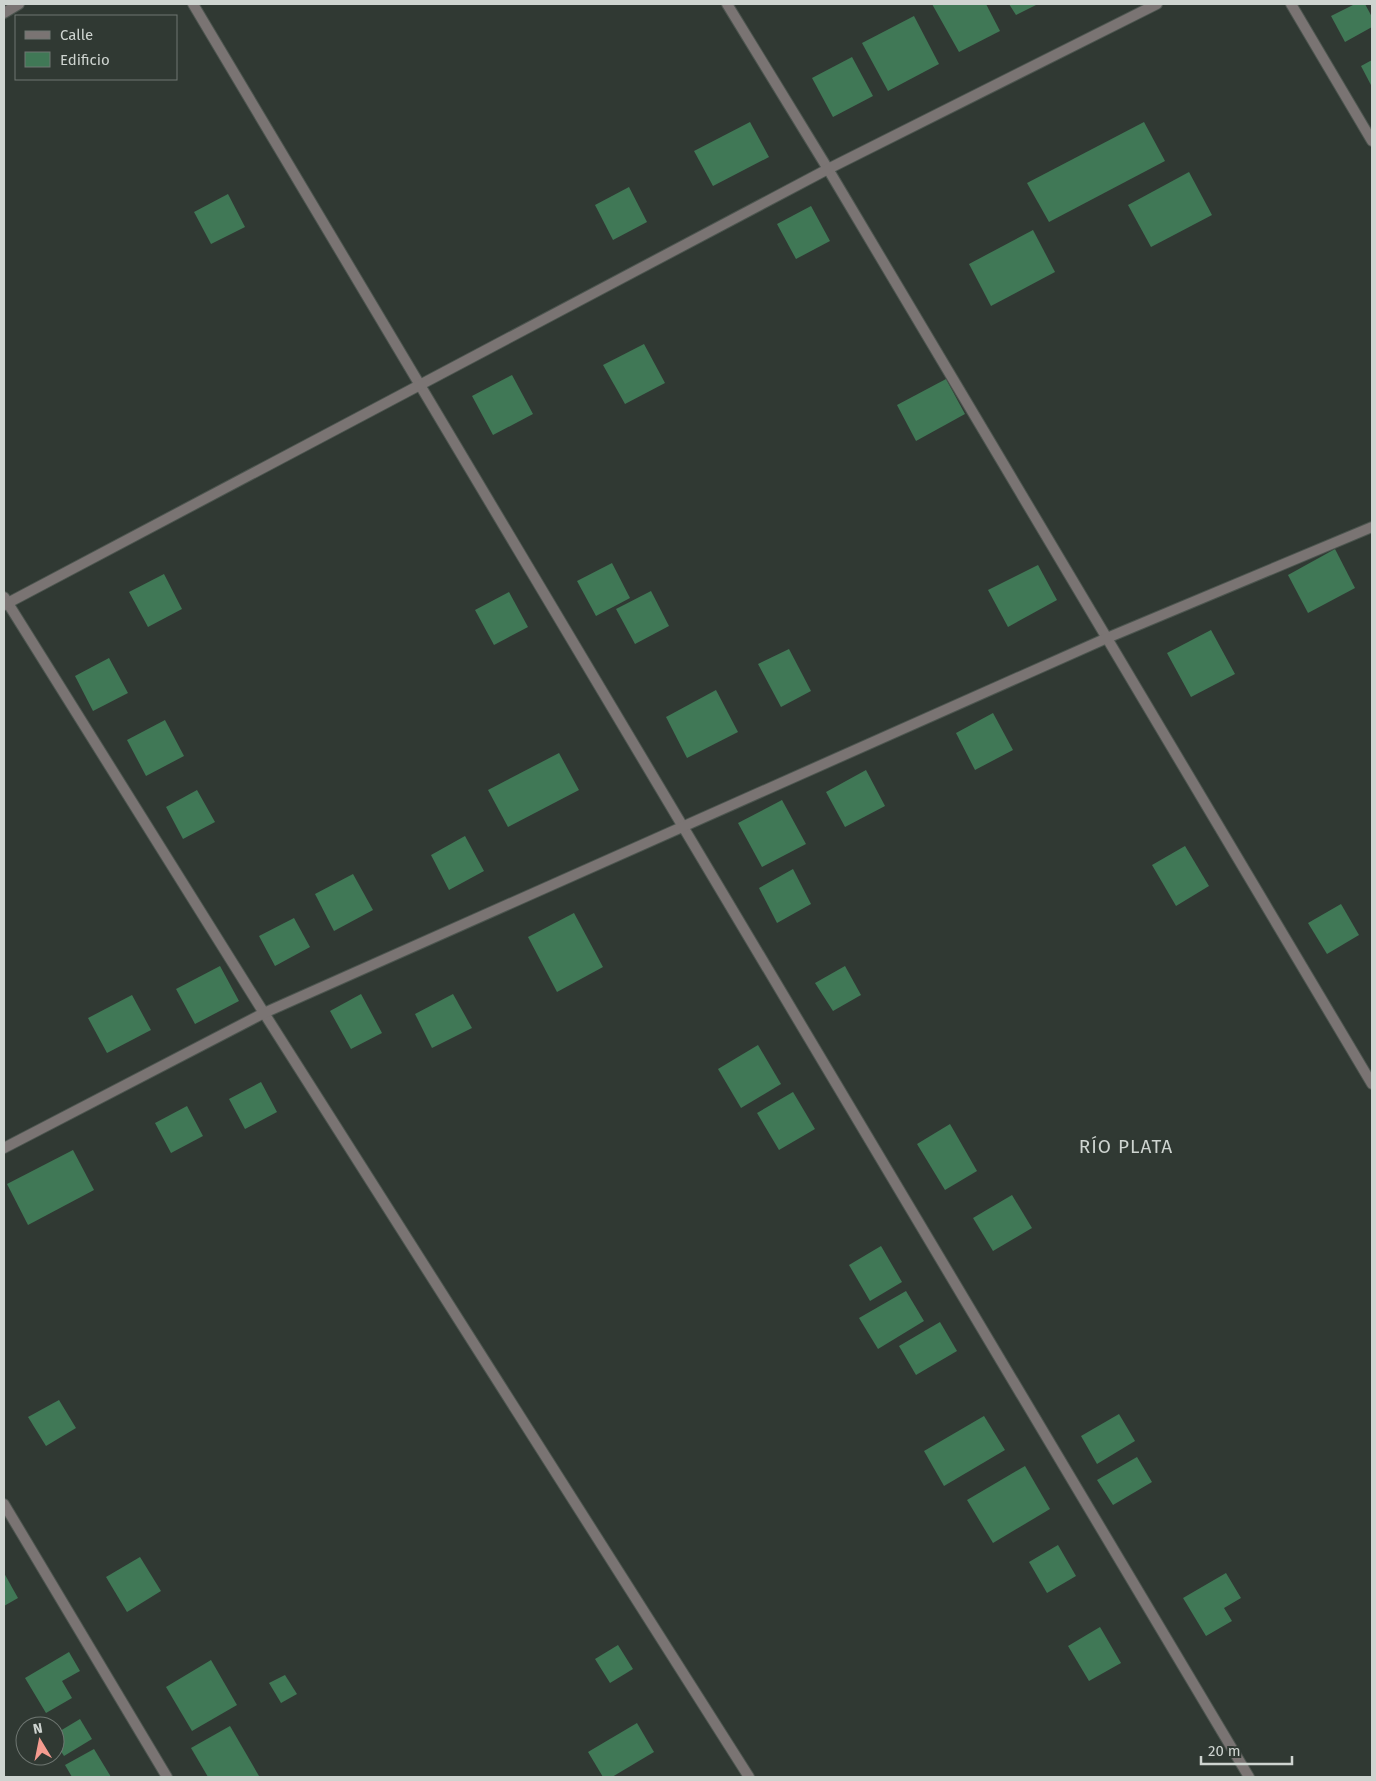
<svg xmlns="http://www.w3.org/2000/svg" width="1376" height="1781" viewBox="0 0 1376 1781" font-family="'Fira Sans',sans-serif">
	<style>
		.building { fill: #407856 }
		.lines { fill: none; stroke-linecap: round; stroke-linejoin: round }
		.minor-casing { stroke: #4c554f; stroke-width: 12 }
		.minor { stroke: #7a7473; stroke-width: 10 }
		.labels { text-anchor: middle; stroke-width: 4; stroke-linejoin: round; paint-order: stroke }
		.quarter-label { font-size: 19px; letter-spacing: 1px; fill: #ced4d0; stroke: #303933 }
	</style>
	<rect width="100%" height="100%" fill="#303933"/>
	<g class="building">
		<polygon points="932,4 986,4 1000,31 959,52"/>
		<polygon points="1009,4 1038,4 1016,15"/>
		<polygon points="1355,4 1365,4 1372,17 1372,27 1345,42 1331,16"/>
		<polygon points="914,16 939,64 888,91 862,43"/>
		<polygon points="852,57 873,96 833,117 812,78"/>
		<polygon points="1372,60 1372,87 1361,66"/>
		<polygon points="750,122 769,157 713,186 694,151"/>
		<polygon points="1144,122 1165,161 1049,222 1027,183"/>
		<polygon points="1189,172 1212,215 1151,247 1128,205"/>
		<polygon points="629,187 647,222 613,240 595,205"/>
		<polygon points="228,194 245,227 211,244 194,212"/>
		<polygon points="811,206 830,241 796,259 777,224"/>
		<polygon points="1033,230 1055,272 991,306 969,264"/>
		<polygon points="644,344 665,383 625,404 603,365"/>
		<polygon points="512,375 533,414 493,435 472,396"/>
		<polygon points="946,379 965,414 916,441 897,405"/>
		<polygon points="1335,549 1355,588 1308,613 1288,575"/>
		<polygon points="612,563 630,598 596,616 577,581"/>
		<polygon points="1038,565 1057,600 1008,627 988,590"/>
		<polygon points="164,574 182,609 148,627 129,592"/>
		<polygon points="651,591 669,626 635,644 616,609"/>
		<polygon points="509,592 528,627 494,645 475,610"/>
		<polygon points="1211,630 1235,674 1191,697 1167,653"/>
		<polygon points="789,649 811,691 781,707 758,664"/>
		<polygon points="109,658 128,693 93,711 75,676"/>
		<polygon points="716,690 738,732 687,758 666,717"/>
		<polygon points="993,713 1013,750 975,770 956,733"/>
		<polygon points="165,720 184,756 146,776 127,740"/>
		<polygon points="559,753 579,790 508,827 488,790"/>
		<polygon points="866,770 885,806 845,827 826,792"/>
		<polygon points="197,790 215,822 183,839 166,807"/>
		<polygon points="782,800 806,844 762,867 738,823"/>
		<polygon points="465,836 484,871 449,890 431,855"/>
		<polygon points="1185,846 1209,886 1176,906 1152,865"/>
		<polygon points="793,869 811,904 777,923 759,888"/>
		<polygon points="353,874 373,910 334,931 315,894"/>
		<polygon points="1341,904 1359,935 1327,954 1308,923"/>
		<polygon points="574,913 603,967 557,992 528,937"/>
		<polygon points="294,918 310,947 275,966 259,936"/>
		<polygon points="220,966 239,1001 195,1024 176,989"/>
		<polygon points="845,966 861,995 833,1011 815,983"/>
		<polygon points="361,994 382,1033 351,1049 330,1011"/>
		<polygon points="453,994 472,1028 432,1048 415,1014"/>
		<polygon points="132,995 151,1030 107,1053 88,1018"/>
		<polygon points="758,1045 781,1084 741,1108 718,1069"/>
		<polygon points="261,1082 277,1112 245,1129 229,1099"/>
		<polygon points="793,1092 815,1129 779,1150 757,1113"/>
		<polygon points="187,1106 203,1136 171,1153 155,1123"/>
		<polygon points="950,1124 977,1171 945,1190 917,1144"/>
		<polygon points="73,1150 94,1190 28,1225 7,1184"/>
		<polygon points="1012,1195 1032,1228 993,1251 973,1218"/>
		<polygon points="881,1246 902,1282 870,1301 849,1265"/>
		<polygon points="906,1291 924,1321 878,1349 859,1318"/>
		<polygon points="940,1322 957,1351 916,1375 899,1346"/>
		<polygon points="59,1400 76,1428 46,1446 28,1417"/>
		<polygon points="1119,1414 1135,1441 1097,1464 1081,1436"/>
		<polygon points="984,1416 1005,1450 944,1486 924,1451"/>
		<polygon points="1137,1457 1152,1482 1113,1505 1097,1480"/>
		<polygon points="1025,1466 1050,1509 993,1543 967,1500"/>
		<polygon points="1058,1545 1076,1576 1047,1593 1029,1562"/>
		<polygon points="140,1557 161,1591 127,1612 106,1577"/>
		<polygon points="4,1573 18,1598 4,1606"/>
		<polygon points="1226,1573 1241,1598 1224,1608 1232,1621 1206,1636 1183,1598"/>
		<polygon points="1100,1627 1121,1663 1089,1681 1068,1646"/>
		<polygon points="618,1645 633,1669 610,1683 595,1659"/>
		<polygon points="69,1652 80,1671 62,1681 72,1698 46,1713 25,1678"/>
		<polygon points="211,1660 237,1705 192,1731 166,1687"/>
		<polygon points="285,1675 297,1694 281,1703 269,1683"/>
		<polygon points="80,1719 92,1739 64,1756 55,1742 55,1734"/>
		<polygon points="637,1723 654,1752 612,1777 603,1777 588,1752"/>
		<polygon points="230,1726 259,1776 256,1777 208,1777 191,1748"/>
		<polygon points="94,1749 111,1777 72,1777 65,1765"/>
	</g>
	<g class="lines">
		<defs>
			<g id="minor">
				<polyline points="193,4 1249,1777"/>
				<polyline points="727,4 828,169 1372,1084"/>
				<polyline points="1291,4 1372,141"/>
				<polyline points="4,13 19,4"/>
				<polyline points="4,597 264,1013 749,1777"/>
				<polyline points="4,605 828,169 1157,4"/>
				<polyline points="4,1148 264,1013 1107,638 1372,527"/>
				<polyline points="4,1504 167,1777"/>
			</g>
		</defs>
		<use href="#minor" class="minor-casing"/>
		<use href="#minor" class="minor"/>
	</g>
	<g class="labels">
		<g class="quarter-label">
			<text x="1126" y="1153">RÍO PLATA</text>
		</g>
	</g>
	<rect width="1376" height="1781" fill="none" stroke="#ced4d0" stroke-width="10"/>
	<rect x="15" y="15" width="162" height="65" fill="#303933" stroke="#6f7772"/>
	<rect x="25" y="31" width="25" height="8" fill="#7a7473" stroke="#6f7772"/>
	<text x="60" y="40" font-size="15" fill="#ced4d0">Calle</text>
	<rect x="25" y="52" width="25" height="15" fill="#407856" stroke="#6f7772"/>
	<text x="60" y="65" font-size="15" fill="#ced4d0">Edificio</text>
	<g transform="translate(40 1741) rotate(350)"><circle r="24" fill="#303933" stroke="#6f7772"/>
	<path d="M0-4L9 19L0 12L-9 19Z" fill="#f59c90"/>
	<text y="-8" font-size="14" font-weight="bold" text-anchor="middle" fill="#ced4d0">N</text>
	</g>
	<path d="M1201 1756v8h91v-8" fill="none" stroke="#ced4d0" stroke-width="2.5"/>
	<text x="1208" y="1756" font-size="15" fill="#ced4d0" stroke="#303933" stroke-width="4" paint-order="stroke">20 m</text>
</svg>
